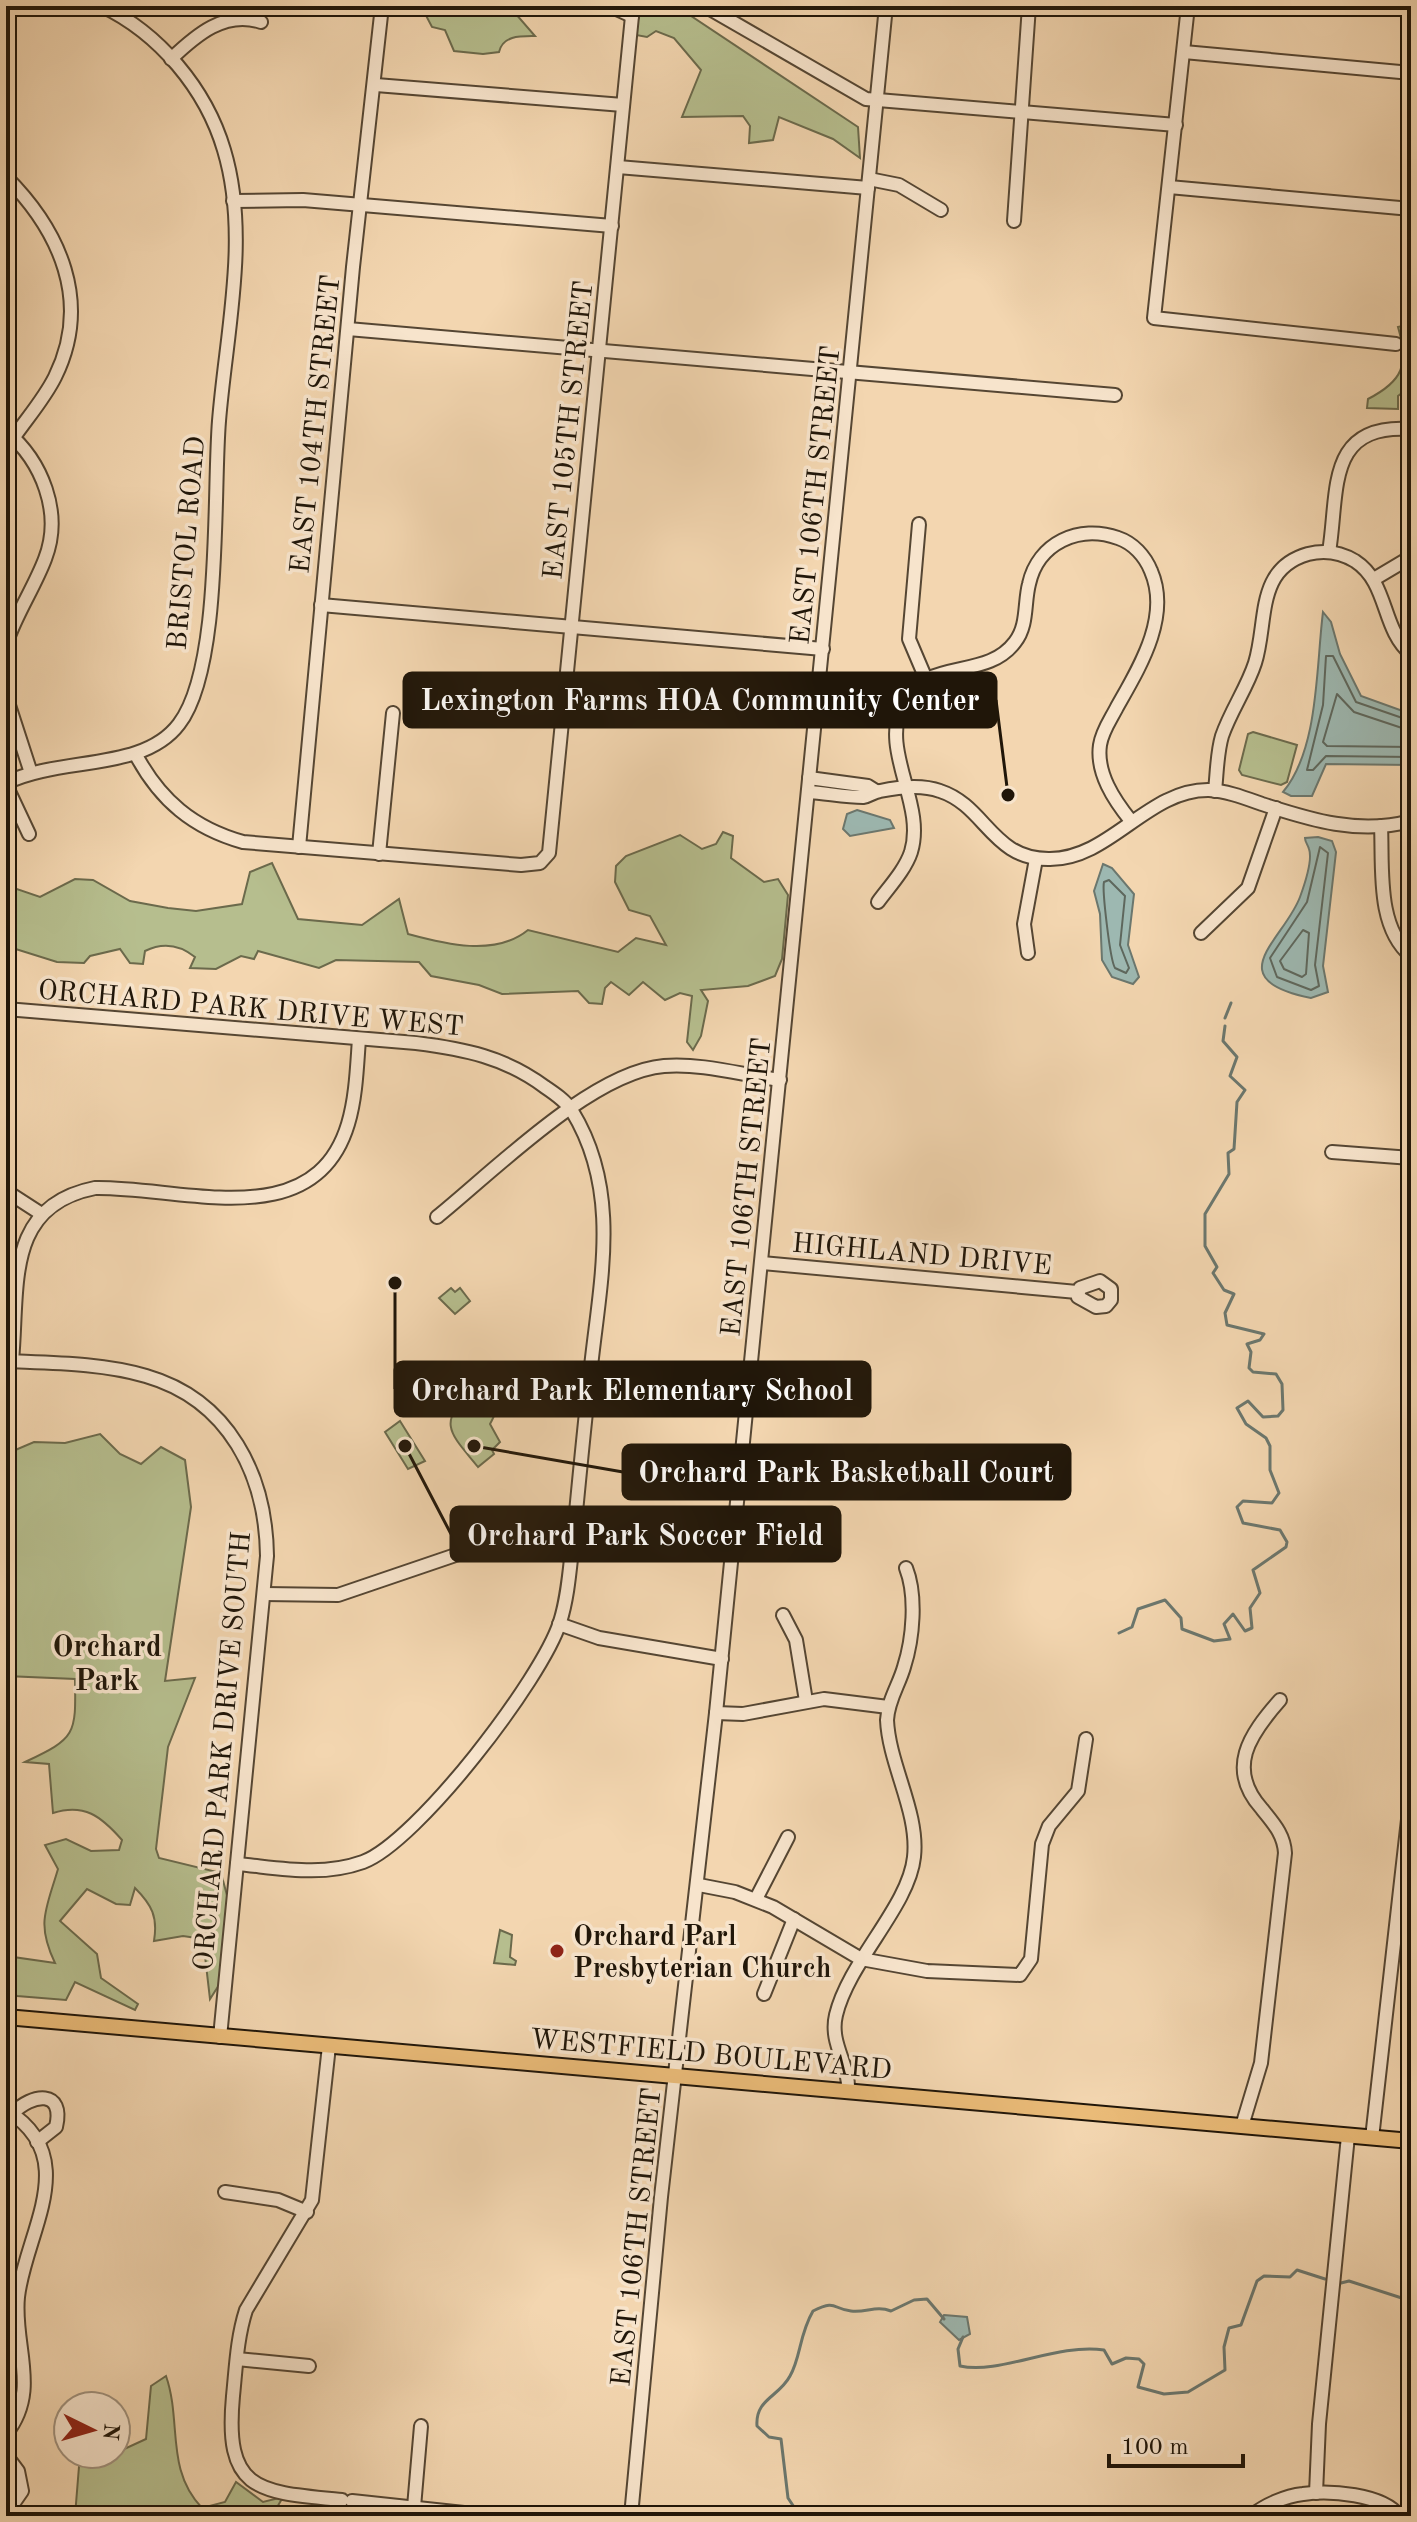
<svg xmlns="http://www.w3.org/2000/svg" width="1417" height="2522" viewBox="0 0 1417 2522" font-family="'Old Standard TT',serif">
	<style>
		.green { fill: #b6be8e; stroke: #6b6a4c; stroke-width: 2 }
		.water { fill: #9db8b1; stroke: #6b776e; stroke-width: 2 }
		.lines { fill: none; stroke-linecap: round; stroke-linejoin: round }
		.shore { stroke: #5e675d; stroke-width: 2 }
		.stream { stroke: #6b776e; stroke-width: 3 }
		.minor-casing { stroke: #554633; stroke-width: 16 }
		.major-casing { stroke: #201609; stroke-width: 18 }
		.minor { stroke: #f7e4cc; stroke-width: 12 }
		.major { stroke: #eabb78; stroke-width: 14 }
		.poi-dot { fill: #8f2418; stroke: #f7e4cc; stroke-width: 3 }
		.labels { text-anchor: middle; stroke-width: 7; stroke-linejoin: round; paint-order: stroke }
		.street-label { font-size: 28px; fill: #201609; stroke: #f7e4cc }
		.poi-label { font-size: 28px; font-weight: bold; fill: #201609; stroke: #f7e4cc; text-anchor: start }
		.neighbourhood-label { font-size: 30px; font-weight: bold; fill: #201609; stroke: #f7e4cc }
		.leader { fill: none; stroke: #201609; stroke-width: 3 }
		.callout-dot { fill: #201609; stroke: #f7e4cc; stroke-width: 3 }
		.callout { fill: #201609; stroke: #201609; stroke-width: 3 }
		.callout-label { font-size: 30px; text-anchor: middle; font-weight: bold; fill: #fff }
	</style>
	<rect width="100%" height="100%" fill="#f3d6b0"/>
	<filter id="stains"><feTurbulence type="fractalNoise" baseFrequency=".0025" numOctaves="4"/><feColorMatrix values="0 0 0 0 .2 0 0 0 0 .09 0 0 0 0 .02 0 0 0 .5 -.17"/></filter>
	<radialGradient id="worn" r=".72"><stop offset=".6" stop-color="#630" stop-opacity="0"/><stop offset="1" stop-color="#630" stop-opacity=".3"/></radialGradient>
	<g class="green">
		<path d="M 421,6 L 509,6 L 535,36 C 521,36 503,35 499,52 L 483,54 L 454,51 L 445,30 L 432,27 Z"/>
		<polygon points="638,6 676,6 858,127 860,158 833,139 779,117 773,140 749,143 750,126 743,116 682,117 701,70 674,38 656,31 647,37 636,35"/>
		<path d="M 1411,324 L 1411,386 L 1398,396 L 1398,409 L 1367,408 L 1368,399 C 1403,381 1409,365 1398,327 Z"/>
		<polygon points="1253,732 1297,745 1287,782 1281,785 1242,775 1239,770 1248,734"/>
		<path d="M 723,832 L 733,836 L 731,858 L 764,882 L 778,879 L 788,895 L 782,959 L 775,976 L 748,986 L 701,990 L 708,1001 L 701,1036 L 693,1050 L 687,1042 L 692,996 L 680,993 L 665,1000 L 643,982 L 629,995 L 611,982 L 605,988 L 602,1004 L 589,1003 L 578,991 L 502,994 L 479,985 L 431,976 L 419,962 L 336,960 L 319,968 L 258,951 L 254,959 L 241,956 L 216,969 L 190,968 L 195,957 C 180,945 163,942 145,951 L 143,964 L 130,963 L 120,949 L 90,956 L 84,963 L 57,962 L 6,946 L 6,892 L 14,888 L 40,897 L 75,879 L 93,880 L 130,901 L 168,908 L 196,911 L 242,904 L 250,872 L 272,863 L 298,919 L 362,925 L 399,899 L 408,934 C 445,944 495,957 528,930 L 618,952 L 636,938 L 666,945 L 650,916 L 629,910 L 615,882 L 616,866 L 626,856 L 680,835 L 702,849 L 716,844 Z"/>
		<polygon points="451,1288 455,1292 460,1288 470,1301 455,1314 439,1298"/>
		<path d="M 504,1374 L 510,1384 C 500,1396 498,1410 490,1424 L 500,1442 L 492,1450 L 494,1454 L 478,1467 C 454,1437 434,1423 471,1393 C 482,1384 490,1377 504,1374 Z"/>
		<polygon points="400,1421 425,1461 408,1469 385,1432"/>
		<path d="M 100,1434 L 120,1454 L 141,1464 L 161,1447 L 185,1460 L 191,1507 L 165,1681 L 195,1678 L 168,1747 L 156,1849 L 159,1858 L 221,1873 L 228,1899 L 219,1985 L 210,1999 L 203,1939 L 183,1936 L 154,1941 C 158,1917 152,1905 135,1888 L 130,1905 L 116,1904 L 87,1889 L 60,1921 L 97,1954 L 101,1978 L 138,2004 L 135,2010 L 75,1982 L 66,2000 L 17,1996 L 6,1986 L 6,1956 L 55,1963 C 36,1923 46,1910 58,1869 L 45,1845 L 66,1839 L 91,1851 L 119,1850 L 122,1840 C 101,1816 84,1803 53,1813 L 49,1764 L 25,1762 C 76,1738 76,1735 75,1679 L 6,1676 L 6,1454 L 34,1442 L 65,1443 Z"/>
		<polygon points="500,1930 512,1935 510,1957 516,1961 515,1965 494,1963"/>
		<path d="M 166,2376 C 182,2422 165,2469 202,2508 L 225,2502 L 236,2482 L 263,2502 L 283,2497 L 272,2516 L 75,2516 L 80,2454 L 107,2457 L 146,2439 L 151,2386 Z"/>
	</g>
	<g class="water">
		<path d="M 1323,612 L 1331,622 L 1340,654 L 1361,696 L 1411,714 L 1411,765 L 1326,764 L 1312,796 L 1291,796 L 1283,792 C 1319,749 1316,667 1323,612 Z"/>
		<polygon points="857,810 890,820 894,828 850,836 843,829 847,814"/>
		<path d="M 1318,837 L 1332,841 L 1336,852 L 1323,966 L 1328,992 L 1311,998 C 1217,979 1284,940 1300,897 C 1304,886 1313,860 1309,849 C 1308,845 1305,842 1305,838 Z"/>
		<polygon points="1103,864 1112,868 1134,894 1128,945 1139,977 1133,984 1112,977 1102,960 1100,914 1094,891"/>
		<polygon points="944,2315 967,2317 970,2334 959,2340 940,2322"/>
	</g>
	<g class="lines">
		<g class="shore">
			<polyline points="1411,721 1356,702 1333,656 1326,656 1323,705 1307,770 1313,770 1326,756 1411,757"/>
			<polyline points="1411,731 1354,712 1337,694 1323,742 1327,746 1411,747"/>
			<polygon points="1320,847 1328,853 1315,965 1319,986 1311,990 1277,977 1270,958 1307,902"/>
			<path d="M 1109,880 L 1125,896 L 1120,945 L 1129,968 L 1126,973 L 1115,968 C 1110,960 1102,890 1104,882 Z"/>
			<polygon points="1303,930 1309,933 1306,974 1302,977 1284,969 1280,961"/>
		</g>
		<g class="stream">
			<polyline points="1225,1018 1231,1003"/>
			<polyline points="1119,1633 1132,1627 1138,1609 1165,1600 1181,1618 1182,1629 1214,1641 1230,1639 1224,1624 1233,1614 1245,1631 1252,1628 1250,1608 1260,1593 1253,1570 1286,1547 1287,1542 1280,1530 1243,1523 1237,1507 1243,1501 1272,1503 1279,1493 1270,1470 1270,1446 1266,1438 1246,1424 1237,1408 1248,1401 1263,1417 1278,1416 1283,1410 1282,1384 1276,1374 1253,1372 1249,1368 1251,1352 1247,1344 1260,1340 1264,1334 1227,1325 1225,1313 1234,1294 1224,1290 1213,1273 1217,1267 1205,1246 1205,1214 1229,1174 1228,1153 1234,1149 1237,1102 1245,1090 1230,1076 1237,1057 1223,1041 1225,1026"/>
			<polyline points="1341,2283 1349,2281 1411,2301"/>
			<path d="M 963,2337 L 958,2349 L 960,2366 C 1000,2375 1056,2343 1104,2350 L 1112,2364 L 1126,2358 L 1139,2359 L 1144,2364 L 1138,2387 L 1164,2394 L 1188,2392 L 1225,2370 L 1224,2347 L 1229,2328 L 1241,2325 L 1257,2281 L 1264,2276 L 1290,2277 L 1297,2270 L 1325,2279"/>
			<path d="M 800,2516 L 788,2498 L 781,2439 L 769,2437 L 757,2426 C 755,2399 779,2397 790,2376 C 801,2357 799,2335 813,2311 C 837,2299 832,2309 851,2311 C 866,2313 876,2305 891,2311 L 914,2300 L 927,2299 L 944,2319"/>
		</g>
		<defs>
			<g id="minor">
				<polyline points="610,6 632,16"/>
				<polyline points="705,6 866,99 1176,125"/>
				<polyline points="1188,6 1154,318 1396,344"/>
				<polyline points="1184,52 1411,73"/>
				<path d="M 171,59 C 196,35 225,10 261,22"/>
				<polyline points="376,85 623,105"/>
				<polyline points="618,167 868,188"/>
				<path d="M 6,177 C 60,231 92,302 55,377 C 44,399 28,417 14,437"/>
				<polyline points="869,179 899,185 941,210"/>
				<polyline points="1169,187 1411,209"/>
				<polyline points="233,201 303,200 612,226"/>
				<polyline points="1014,221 1029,6"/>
				<polyline points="348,329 1115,395"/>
				<path d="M 6,431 C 42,461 63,513 45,559 C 34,588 16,614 6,644"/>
				<polyline points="919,524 909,639 926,679"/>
				<path d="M 1329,552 C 1339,492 1325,423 1411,429"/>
				<polyline points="1374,579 1411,557"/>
				<polyline points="321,605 823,649"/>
				<polyline points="6,696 31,773"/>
				<path d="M 136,755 C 160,800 193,828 243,842 L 521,865 L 540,863 L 549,853 L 633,6"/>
				<polyline points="809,778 868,786 876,791"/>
				<path d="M 6,783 C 61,756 143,772 179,724 C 222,668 213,494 219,421 C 226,333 250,236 224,150 C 206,89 159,33 102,6"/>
				<polyline points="6,785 29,834"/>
				<path d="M 1215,791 C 1217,772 1217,753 1222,736 C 1231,710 1247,688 1255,663 C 1268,622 1255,569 1308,554 C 1324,550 1340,552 1355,561 C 1389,583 1381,629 1411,654"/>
				<path d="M 808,792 C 826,793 845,797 863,797 C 870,796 873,792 880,791 C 899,787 921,784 940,791 C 986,806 992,860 1050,859 C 1110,859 1148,789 1209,790 C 1227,791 1245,798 1262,804 C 1311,820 1359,835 1411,821"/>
				<path d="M 1381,826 C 1383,867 1376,927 1411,956"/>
				<polyline points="299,847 353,267 382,6"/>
				<polyline points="379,854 393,713"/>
				<path d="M 878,902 C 889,887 905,870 911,852 C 926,803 879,751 903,703 C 926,657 986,681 1015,642 C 1028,626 1024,603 1029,584 C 1038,543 1079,524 1118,538 C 1133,543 1145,556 1151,571 C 1171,617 1139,668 1117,707 C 1111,719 1102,731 1100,745 C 1096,773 1114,800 1131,821"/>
				<polyline points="1201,933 1248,888 1276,808"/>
				<polyline points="1028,953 1024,924 1036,859"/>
				<path d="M 6,1009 L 416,1043 C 464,1049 505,1057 545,1087 C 554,1093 566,1101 572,1111 C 623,1194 599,1285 590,1376 C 584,1428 579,1481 574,1533 C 570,1562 569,1594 560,1622 C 542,1679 417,1842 363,1862 C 321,1877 280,1868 237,1864"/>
				<polyline points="1332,1152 1411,1158"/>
				<polyline points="6,1191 40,1213"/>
				<path d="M 437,1217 C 494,1171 592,1072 664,1066 C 703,1063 742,1075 780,1080"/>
				<polyline points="762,1263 1077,1292"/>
				<polygon points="1100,1281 1111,1289 1111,1300 1106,1306 1096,1307 1078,1297 1080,1288"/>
				<path d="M 6,1361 C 52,1363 102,1363 146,1376 C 229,1400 266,1475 267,1556 L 220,2037"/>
				<path d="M 12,1361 C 19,1287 4,1206 95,1188 C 180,1186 314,1237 348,1124 C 356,1098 357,1066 359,1039"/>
				<polyline points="264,1594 338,1595 482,1546 571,1555"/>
				<polyline points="783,1615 796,1640 806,1701"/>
				<polyline points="559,1624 599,1638 722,1659"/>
				<polyline points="6,1671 6,1668"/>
				<polyline points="716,1713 743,1714 824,1699 888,1707"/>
				<polyline points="699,1885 735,1892 773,1907 861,1959 927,1971 1020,1975 1031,1959 1042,1844 1049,1826 1078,1791 1086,1739"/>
				<polyline points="756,1899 788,1837"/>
				<polyline points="764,1994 794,1919"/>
				<path d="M 329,2046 L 312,2200 L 246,2310 C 237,2338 236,2367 233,2396 C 224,2492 258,2492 342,2500"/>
				<path d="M 848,2092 C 850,2064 829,2044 836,2015 C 849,1961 909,1906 914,1857 C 919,1812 889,1765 887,1720 C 888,1700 899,1685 904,1667 C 913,1639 917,1596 906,1568"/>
				<path d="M 6,2110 C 84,2157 25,2233 18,2297 C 13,2346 41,2390 6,2434"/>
				<path d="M 12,2114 C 32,2093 65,2089 56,2127 L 37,2142"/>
				<path d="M 1242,2126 L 1261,2063 L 1285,1853 C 1284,1834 1273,1823 1262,1809 C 1226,1769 1249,1735 1280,1700"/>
				<polyline points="1372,2138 1411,1793"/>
				<polyline points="225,2192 278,2200 307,2212"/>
				<polyline points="237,2359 309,2366"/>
				<polyline points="6,2455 18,2471 22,2491 6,2514"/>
				<polyline points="1316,2493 1319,2424 1348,2136"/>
				<polyline points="352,2501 492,2516"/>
				<polyline points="414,2507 421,2426"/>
				<polyline points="631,2516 661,2197 716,1713 886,6"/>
				<path d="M 1251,2516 C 1265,2505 1285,2496 1303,2494 C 1329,2490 1383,2494 1399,2516"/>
			</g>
			<polyline id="major" points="6,2017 1411,2141"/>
		</defs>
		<use href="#minor" class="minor-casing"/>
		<use href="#major" class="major-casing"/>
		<use href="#minor" class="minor"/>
		<use href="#major" class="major"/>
	</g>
	<circle class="poi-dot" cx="557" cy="1951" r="8"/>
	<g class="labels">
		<g class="street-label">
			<text transform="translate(314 424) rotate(-84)" y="10">EAST 104TH STREET</text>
			<text transform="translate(567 430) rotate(-84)" y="10">EAST 105TH STREET</text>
			<text transform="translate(814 495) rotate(-84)" y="10">EAST 106TH STREET</text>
			<text transform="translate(185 543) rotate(-85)" y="10">BRISTOL ROAD</text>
			<text transform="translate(251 1007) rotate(5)" y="10">ORCHARD PARK DRIVE WEST</text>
			<text transform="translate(745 1187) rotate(-84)" y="10">EAST 106TH STREET</text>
			<text transform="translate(922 1253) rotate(5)" y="10">HIGHLAND DRIVE</text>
			<text transform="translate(221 1751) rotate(-85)" y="10">ORCHARD PARK DRIVE SOUTH</text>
			<text transform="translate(711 2053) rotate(5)" y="10">WESTFIELD BOULEVARD</text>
			<text transform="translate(635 2237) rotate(-84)" y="10">EAST 106TH STREET</text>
		</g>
		<g class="poi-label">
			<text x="573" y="1945">Orchard Parl<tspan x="573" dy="32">Presbyterian Church</tspan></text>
		</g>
		<g class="neighbourhood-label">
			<text x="107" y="1656">Orchard<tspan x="107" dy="34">Park</tspan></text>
		</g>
	</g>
	<path class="leader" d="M1008 795L996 700M395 1283L395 1389M474 1446L623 1472M405 1446L451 1534"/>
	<g class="callout-dot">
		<circle cx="1008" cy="795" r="8"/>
		<circle cx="395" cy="1283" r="8"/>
		<circle cx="474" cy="1446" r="8"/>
		<circle cx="405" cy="1446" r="8"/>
	</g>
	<g class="callout">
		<rect x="404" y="673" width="592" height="54" rx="8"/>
		<rect x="395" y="1362" width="475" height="54" rx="8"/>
		<rect x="623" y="1445" width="447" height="54" rx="8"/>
		<rect x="451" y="1507" width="389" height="54" rx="8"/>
	</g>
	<g class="callout-label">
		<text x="700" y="710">Lexington Farms HOA Community Center</text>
		<text x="632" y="1400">Orchard Park Elementary School</text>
		<text x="846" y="1482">Orchard Park Basketball Court</text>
		<text x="645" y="1545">Orchard Park Soccer Field</text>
	</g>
	<rect width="1417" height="2522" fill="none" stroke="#f3d6b0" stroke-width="32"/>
	<rect x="8" y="8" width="1401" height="2506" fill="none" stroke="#201609" stroke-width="4"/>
	<rect x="16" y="16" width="1385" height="2490" fill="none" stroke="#201609" stroke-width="2"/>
	<g transform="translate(92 2430) rotate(95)"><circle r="38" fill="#f7e4cc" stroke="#a1927e" stroke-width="2"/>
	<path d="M0-6L14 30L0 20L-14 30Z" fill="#8f2418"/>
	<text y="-12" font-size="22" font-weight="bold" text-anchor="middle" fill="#201609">N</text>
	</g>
	<path d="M1109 2454v12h134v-12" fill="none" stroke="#201609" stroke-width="4"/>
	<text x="1121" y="2454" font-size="24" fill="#201609" stroke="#f7e4cc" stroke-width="6" paint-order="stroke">100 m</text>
	<rect width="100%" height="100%" filter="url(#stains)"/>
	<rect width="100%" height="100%" fill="url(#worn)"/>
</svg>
